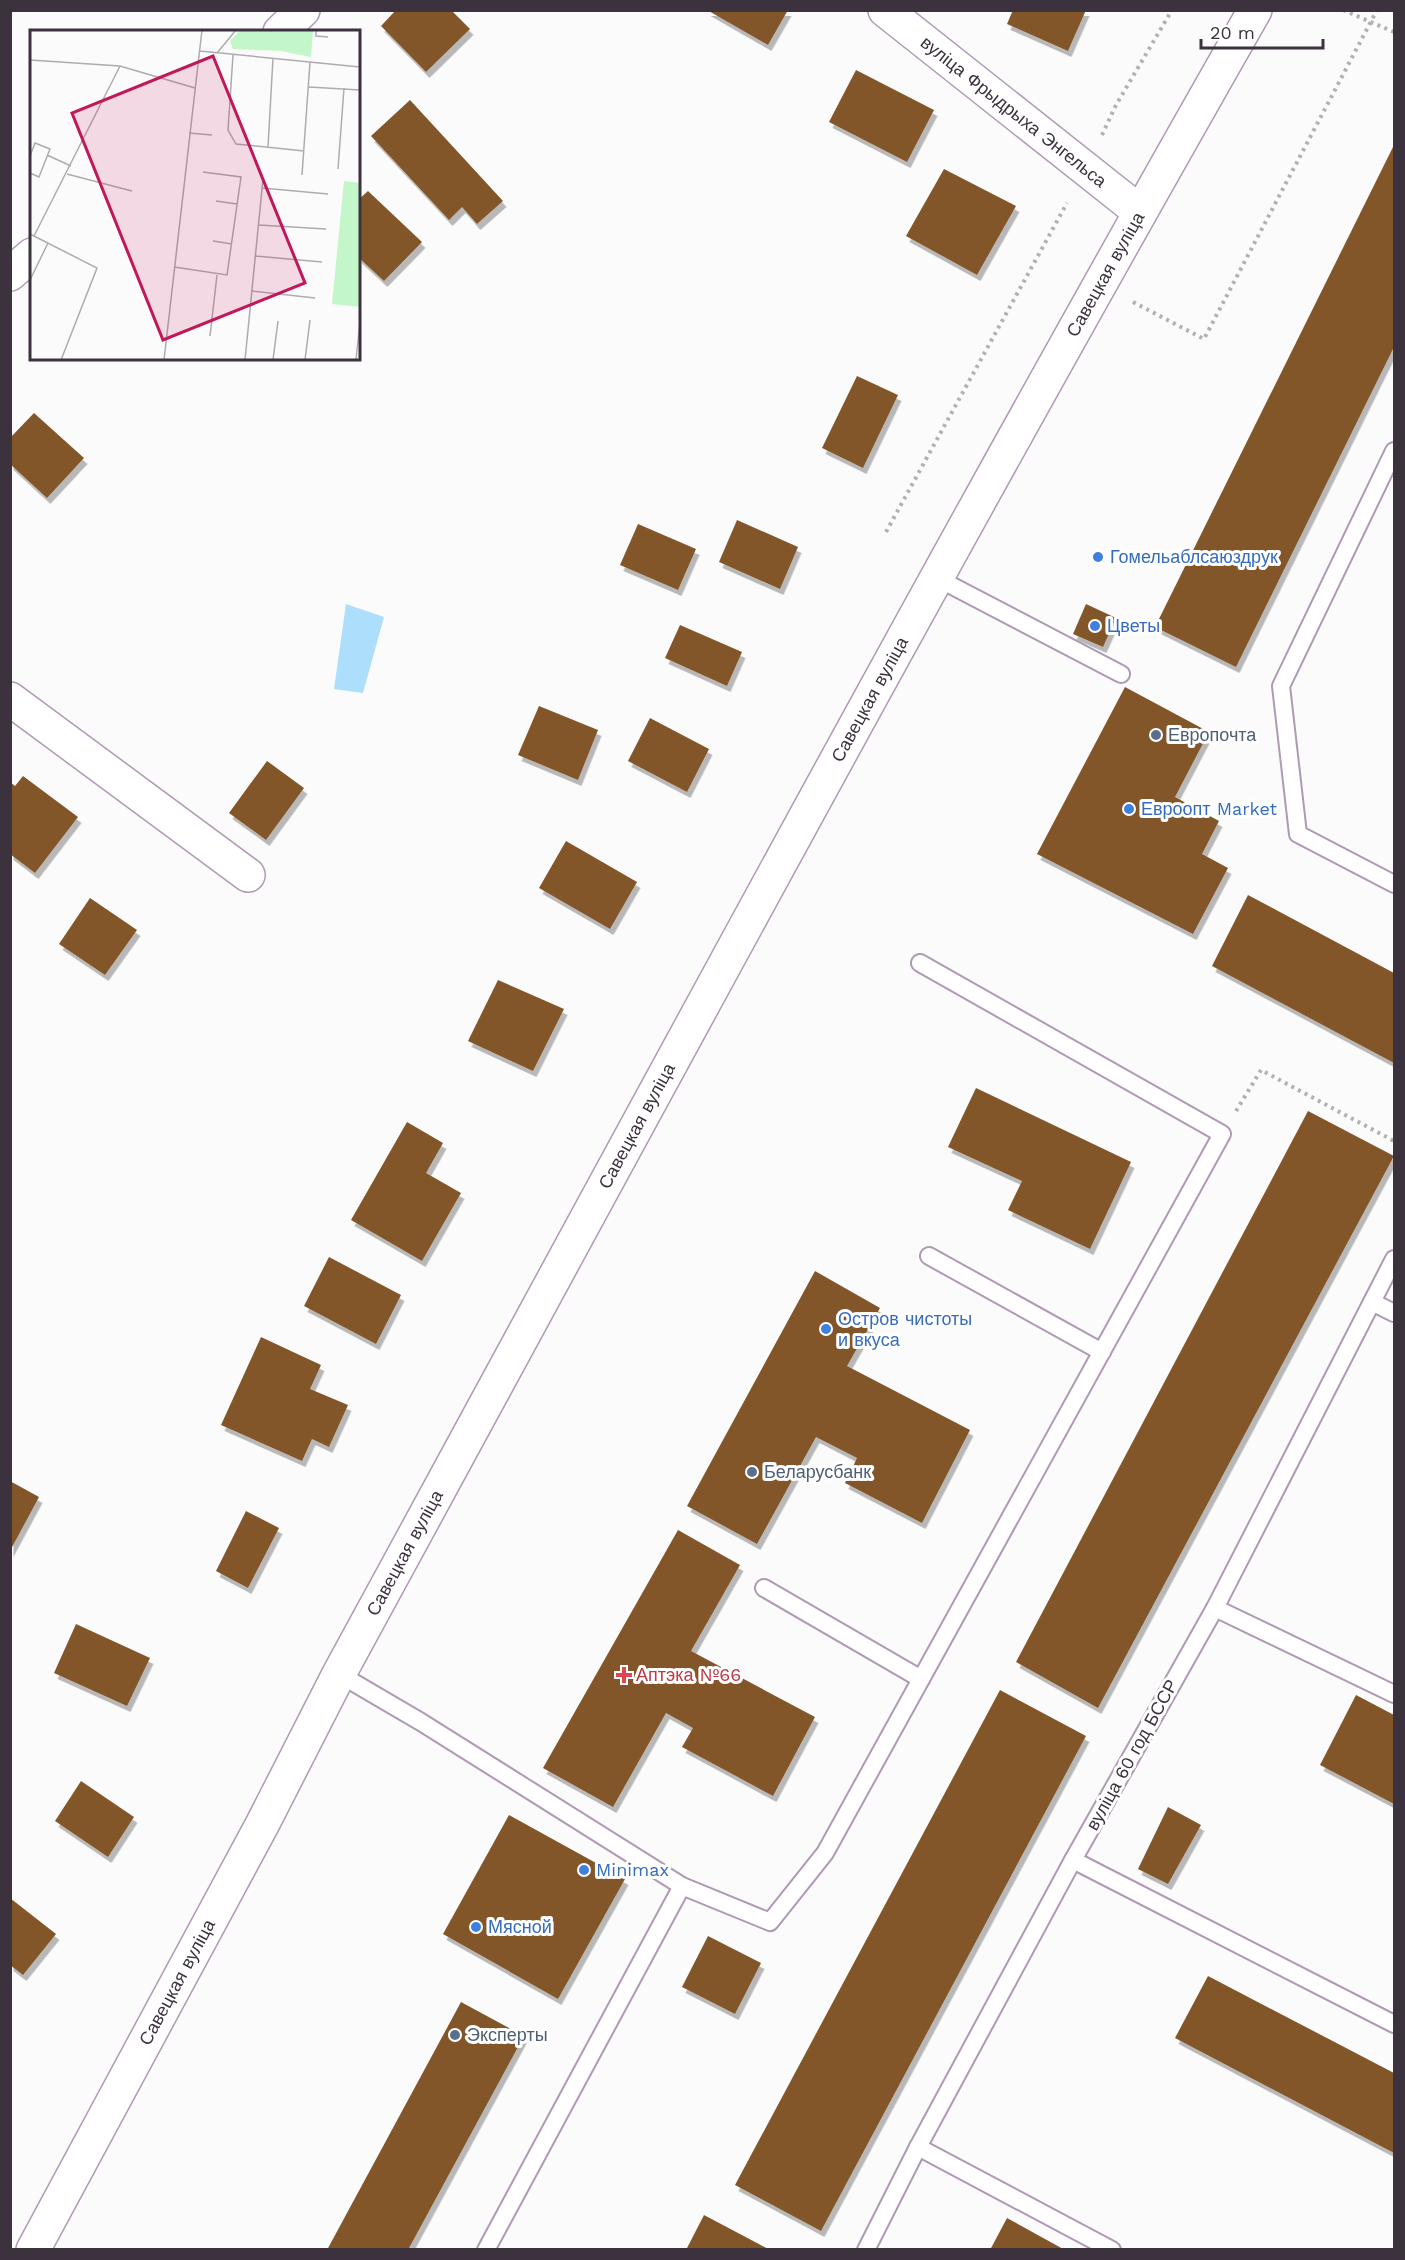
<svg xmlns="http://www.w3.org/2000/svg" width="1405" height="2260" viewBox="0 0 1405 2260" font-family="'Work Sans',sans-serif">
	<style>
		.water { fill: #addefc }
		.building { fill: #83572c; filter: url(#shadow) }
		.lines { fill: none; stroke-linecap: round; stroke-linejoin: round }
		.service-casing { stroke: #b099b5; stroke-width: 20 }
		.minor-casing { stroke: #b099b5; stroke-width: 36 }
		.secondary-casing { stroke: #b099b5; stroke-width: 36 }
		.path { stroke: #b3afb3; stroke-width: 4; stroke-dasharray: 3 4.5; stroke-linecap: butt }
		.service { stroke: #fff; stroke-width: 16 }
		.minor { stroke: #fff; stroke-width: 33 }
		.secondary { stroke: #fff; stroke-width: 33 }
		.shop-dot { fill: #3f7fe0; stroke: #fff; stroke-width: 2 }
		.service-dot { fill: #5c6f8a; stroke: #fff; stroke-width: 2 }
		.health-dot { fill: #e0444e; stroke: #fff; stroke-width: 2 }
		.labels { text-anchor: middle; stroke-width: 6; stroke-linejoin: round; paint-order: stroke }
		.street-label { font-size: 18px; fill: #3c323e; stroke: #fff }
		.shop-label { font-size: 18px; fill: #366cbe; stroke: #fff; text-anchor: start }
		.service-label { font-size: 18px; fill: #4e5e75; stroke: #fff; text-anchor: start }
		.health-label { font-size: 18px; fill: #be3a42; stroke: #fff; text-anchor: start }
		.inset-road { fill: none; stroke: #afabaf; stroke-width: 1.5 }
		.view { fill: #c2185b; fill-opacity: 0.15; stroke: #c2185b; stroke-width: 3 }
		.inset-edge { fill: none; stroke: #3c323e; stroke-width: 3 }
	</style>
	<defs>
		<filter id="shadow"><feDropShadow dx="3.5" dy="6" stdDeviation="0" flood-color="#0004"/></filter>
	</defs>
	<rect width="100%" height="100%" fill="#fbfbfb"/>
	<polygon class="water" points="346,604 384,617 363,693 334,689"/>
	<g class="building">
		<polygon points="396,10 451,10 470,29 426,72 381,26"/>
		<polygon points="707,10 788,10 768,45"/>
		<polygon points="1013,10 1086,10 1068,51 1007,24"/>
		<polygon points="856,70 934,110 907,162 829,122"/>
		<polygon points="410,100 503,201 477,224 462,207 449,220 371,136"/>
		<polygon points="1394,145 1394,347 1236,667 1155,627"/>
		<polygon points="944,169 1016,206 977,275 906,236"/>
		<polygon points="368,191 422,242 384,281 358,257 358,200"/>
		<polygon points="857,376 898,395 863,468 822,448"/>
		<polygon points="34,413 84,458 47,498 10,464 10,438"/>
		<polygon points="737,520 798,547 780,589 719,562"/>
		<polygon points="638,524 696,549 678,590 620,565"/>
		<polygon points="1086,604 1116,618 1103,647 1073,634"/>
		<polygon points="680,625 742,652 727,686 665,658"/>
		<polygon points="1125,687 1209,732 1175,797 1219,821 1202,854 1228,868 1193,934 1037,854"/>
		<polygon points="539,706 598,730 578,780 518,755"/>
		<polygon points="650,718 709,749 687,792 628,761"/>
		<polygon points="267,761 304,788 266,840 229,813"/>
		<polygon points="23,776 78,817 35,873 10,854 10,782 15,786"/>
		<polygon points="566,841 637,882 610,929 539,888"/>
		<polygon points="1248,895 1394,973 1394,1063 1212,966"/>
		<polygon points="90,898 137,930 105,975 59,944"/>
		<polygon points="498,980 564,1009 533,1071 468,1041"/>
		<polygon points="976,1088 1131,1162 1090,1249 1008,1210 1022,1181 948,1147"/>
		<polygon points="1308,1111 1394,1156 1098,1708 1016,1662"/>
		<polygon points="407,1122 443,1143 426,1173 461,1193 422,1261 351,1220"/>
		<polygon points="329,1257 401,1295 376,1344 304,1306"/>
		<polygon points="815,1271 880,1308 847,1366 970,1430 922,1523 845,1483 857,1458 816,1437 757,1544 687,1506"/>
		<polygon points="261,1337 321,1365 310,1389 348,1405 329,1447 312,1439 302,1461 221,1425"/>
		<polygon points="10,1481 39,1497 10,1551"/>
		<polygon points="246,1511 279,1528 248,1588 216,1571"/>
		<polygon points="678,1530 740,1565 691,1651 815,1717 773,1796 682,1747 693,1728 666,1713 613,1807 543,1768"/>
		<polygon points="76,1624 150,1658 127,1706 54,1673"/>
		<polygon points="1000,1690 1086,1736 821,2231 735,2185"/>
		<polygon points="1356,1695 1394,1715 1394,1804 1320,1765"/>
		<polygon points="81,1781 134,1817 108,1857 55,1821"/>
		<polygon points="1168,1807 1201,1825 1168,1884 1138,1869"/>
		<polygon points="509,1815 625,1879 558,1999 443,1934"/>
		<polygon points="10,1898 56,1934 23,1975 10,1965"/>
		<polygon points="708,1936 761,1963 735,2014 682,1987"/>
		<polygon points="1208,1976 1394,2073 1394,2153 1175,2038"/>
		<polygon points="461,2002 524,2036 408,2250 327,2250"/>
		<polygon points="704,2215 770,2250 686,2250"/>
		<polygon points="1007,2218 1065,2250 990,2250"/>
	</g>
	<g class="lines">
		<defs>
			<g id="service">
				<polyline points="1394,451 1281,686 1298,834 1394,884"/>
				<polyline points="937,578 1121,674"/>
				<polyline points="929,1256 1102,1352"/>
				<polyline points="1372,1302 1394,1313"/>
				<polyline points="764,1588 921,1679"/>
				<polyline points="1215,1608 1394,1694"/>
				<polyline points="339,1674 421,1722 682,1886 770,1922 825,1853 1222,1134 920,963"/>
				<polyline points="1073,1860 1394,2024"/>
				<polyline points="918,2147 1112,2250"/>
				<polyline points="486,2250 682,1886"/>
				<polyline points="866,2250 918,2147 1073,1860 1215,1608 1394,1259"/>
			</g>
			<g id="minor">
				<polyline points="280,32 303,10"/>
				<polyline points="10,274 32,255"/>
				<polyline points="10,699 248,875"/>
			</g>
			<g id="secondary">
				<path id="s1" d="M 885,10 L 1140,212"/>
				<path id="s2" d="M 33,2250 L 263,1823 L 339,1674 C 642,1118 941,560 1255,10"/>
			</g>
		</defs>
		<use href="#service" class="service-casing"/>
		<use href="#minor" class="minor-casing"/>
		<use href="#secondary" class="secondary-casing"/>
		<g class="path">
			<polyline points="1343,10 1394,32"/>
			<polyline points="1102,135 1116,105 1172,10"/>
			<polyline points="1133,302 1204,339 1377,10"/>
			<polyline points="886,532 1067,203"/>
			<polyline points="1236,1111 1261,1070 1394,1141"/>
		</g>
		<use href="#service" class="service"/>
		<use href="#minor" class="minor"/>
		<use href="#secondary" class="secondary"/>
	</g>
	<g class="shop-dot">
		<circle cx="1098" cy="557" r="6"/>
		<circle cx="1095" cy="626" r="6"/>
		<circle cx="1129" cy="809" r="6"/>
		<circle cx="826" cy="1329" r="6"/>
		<circle cx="584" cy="1870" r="6"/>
		<circle cx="476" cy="1927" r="6"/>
	</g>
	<g class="service-dot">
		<circle cx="1156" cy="735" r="6"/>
		<circle cx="752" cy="1472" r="6"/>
		<circle cx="455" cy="2035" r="6"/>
	</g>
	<path class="health-dot" d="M621 1666h6v6h6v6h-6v6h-6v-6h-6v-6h6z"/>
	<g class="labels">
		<g class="street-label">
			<text dy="6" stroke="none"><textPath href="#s1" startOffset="164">вуліца Фрыдрыха Энгельса</textPath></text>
			<text dy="6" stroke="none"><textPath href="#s2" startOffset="2248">Савецкая вуліца</textPath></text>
			<text dy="6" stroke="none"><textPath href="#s2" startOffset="1762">Савецкая вуліца</textPath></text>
			<text dy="6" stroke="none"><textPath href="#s2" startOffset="1276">Савецкая вуліца</textPath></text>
			<text dy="6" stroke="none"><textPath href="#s2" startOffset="790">Савецкая вуліца</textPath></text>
			<text transform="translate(1132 1755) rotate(-61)" y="6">вуліца 60 год БССР</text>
			<text dy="6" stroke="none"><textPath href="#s2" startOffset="304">Савецкая вуліца</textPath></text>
		</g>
		<g class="shop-label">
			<text x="1110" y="563">Гомельаблсаюздрук</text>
			<text x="1107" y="632">Цветы</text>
			<text x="1141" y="815">Евроопт Market</text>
			<text x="838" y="1325">Остров чистоты<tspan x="838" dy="21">и вкуса</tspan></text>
			<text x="596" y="1876">Minimax</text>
			<text x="488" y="1933">Мясной</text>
		</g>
		<g class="service-label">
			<text x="1168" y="741">Европочта</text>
			<text x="764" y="1478">Беларусбанк</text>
			<text x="467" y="2041">Эксперты</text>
		</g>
		<g class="health-label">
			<text x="636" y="1681">Аптэка №66</text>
		</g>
	</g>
	<g transform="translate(30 30)">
		<rect width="330" height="330" fill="#fbfbfb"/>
		<path d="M 210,0 L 283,0 L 281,27 L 251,21 L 203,19 L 200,11 ZM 314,151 L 330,153 L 330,277 L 302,274 Z" fill="#c3f6c8"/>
		<path class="inset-road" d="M 286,0 L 286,6 L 298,7M 170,21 L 330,37M 187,23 L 206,0M 203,25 L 198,100 L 206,114 L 274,121M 0,30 L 90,36 L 165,58M 279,57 L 330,60M 159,103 L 182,105M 238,117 L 243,28M 17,125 L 41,136M 0,126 L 5,113 L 20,119 L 9,147 L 0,143M 308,139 L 314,58M 37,144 L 102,161M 272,145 L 280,32M 232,158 L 298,164M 186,171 L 207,174M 229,195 L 296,199M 0,204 L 67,238 L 31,330M 4,206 L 90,36M 183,211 L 202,214M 225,226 L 292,232M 144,237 L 197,245 L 211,147 L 173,142M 0,250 L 18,213M 221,261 L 285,268M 180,306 L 187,245M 134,330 L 172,0M 215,330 L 233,149M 243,330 L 248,291M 275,330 L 280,290M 326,330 L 330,292"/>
		<path class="view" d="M 183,26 L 275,253 L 133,310 L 42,83 Z"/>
		<rect width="330" height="330" class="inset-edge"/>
	</g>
	<rect width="1405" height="2260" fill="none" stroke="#3c323e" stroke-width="24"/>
	<path d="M1201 39v9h122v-9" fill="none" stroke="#3c323e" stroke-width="3"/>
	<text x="1210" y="39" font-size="18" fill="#3c323e" stroke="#ffffff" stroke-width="4.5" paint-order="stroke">20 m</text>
</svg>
